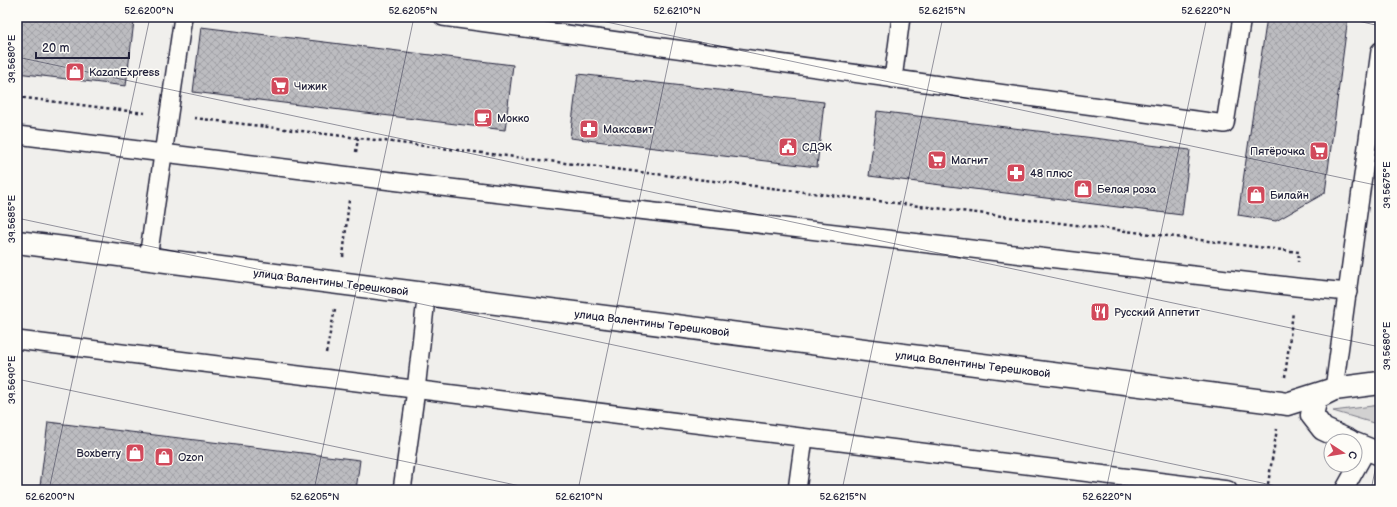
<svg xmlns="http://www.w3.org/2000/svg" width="1397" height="507" viewBox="0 0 1397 507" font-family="'Balsamiq Sans',sans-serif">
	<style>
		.grass { fill: #d2d1d1; stroke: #7a7a86 }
		.building { fill: url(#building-cross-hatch); stroke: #22223b }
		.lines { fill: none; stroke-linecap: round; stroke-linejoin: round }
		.service-casing { stroke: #22223b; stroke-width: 20 }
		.secondary-casing { stroke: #22223b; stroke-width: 25 }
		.path { stroke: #22223b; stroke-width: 2.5; stroke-dasharray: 3 3; stroke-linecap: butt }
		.service { stroke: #fdfcf7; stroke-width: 17 }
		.secondary { stroke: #fdfcf7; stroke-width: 22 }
		.ticks { fill: none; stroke: #22223b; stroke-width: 1; stroke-opacity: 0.45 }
		.labels { text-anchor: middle; stroke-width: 3; stroke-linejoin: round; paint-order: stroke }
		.poi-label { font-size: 11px; fill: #22223b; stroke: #fdfcf7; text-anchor: start }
		.street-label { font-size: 11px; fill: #22223b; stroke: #fdfcf7 }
		.neatline { fill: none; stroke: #22223b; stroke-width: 1.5 }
		.ticks-label { font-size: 10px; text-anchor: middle; fill: #22223b }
	</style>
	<defs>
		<pattern id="building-cross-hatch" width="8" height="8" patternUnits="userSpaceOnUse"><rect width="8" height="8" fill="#bcbcc0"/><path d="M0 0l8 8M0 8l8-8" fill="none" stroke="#a1a1a6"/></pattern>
	</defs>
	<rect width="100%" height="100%" fill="#f0efec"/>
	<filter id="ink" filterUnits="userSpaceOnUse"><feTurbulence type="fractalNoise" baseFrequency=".025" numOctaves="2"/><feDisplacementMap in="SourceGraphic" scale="8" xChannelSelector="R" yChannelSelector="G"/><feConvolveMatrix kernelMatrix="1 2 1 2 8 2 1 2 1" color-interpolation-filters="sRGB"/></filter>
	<g filter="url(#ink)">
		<polygon class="grass" points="1380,405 1380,425 1333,411"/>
		<g class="building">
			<polygon points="17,17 100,17 134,21 126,86 17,73"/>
			<polygon points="1267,17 1348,17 1325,193 1276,221 1238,215"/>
			<polygon points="201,27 513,65 505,130 193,92"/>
			<polygon points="578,74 824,102 817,167 570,138"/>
			<polygon points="877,111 1190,150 1182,215 869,176"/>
			<polygon points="48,422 360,460 356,490 68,490 40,486"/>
		</g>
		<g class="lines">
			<defs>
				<g id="service">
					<polyline points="443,17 1225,124 1242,17"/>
					<polyline points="893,79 901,17"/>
					<polyline points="17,135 416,184 1296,287 1348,292"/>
					<polyline points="148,258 183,17"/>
					<polyline points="17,340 1228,490"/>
					<polyline points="1334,389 1380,51"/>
					<polyline points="402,490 416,390 425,308"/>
					<polyline points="797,490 804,438"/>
					<polyline points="1344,490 1367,449"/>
				</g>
				<g id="secondary">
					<polyline points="17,242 1281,403 1287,404 1331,390"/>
					<polyline points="1349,441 1323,429 1312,415 1316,398 1334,389 1380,383"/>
					<polyline points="1355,444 1380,454"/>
				</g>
			</defs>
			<use href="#service" class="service-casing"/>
			<use href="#secondary" class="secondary-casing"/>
			<g class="path">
				<polyline points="17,97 145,113"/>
				<polyline points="194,118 1299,252 1298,262"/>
				<polyline points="356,152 358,138"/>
				<polyline points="343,257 349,200"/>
				<polyline points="326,353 335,309"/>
				<polyline points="1285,377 1293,312"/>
				<polyline points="1267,490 1277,429"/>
			</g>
			<use href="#service" class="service"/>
			<use href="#secondary" class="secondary"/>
		</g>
	</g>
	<path class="ticks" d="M 583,17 L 1380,186M 1340,17 L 1380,26M 17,57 L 1380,347M 17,218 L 1295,490M 17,379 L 539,490M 49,490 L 150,17M 314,490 L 414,17M 578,490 L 678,17M 842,490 L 943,17M 1106,490 L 1207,17M 1371,490 L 1380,446"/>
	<defs>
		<symbol id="shop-square" viewBox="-11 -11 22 22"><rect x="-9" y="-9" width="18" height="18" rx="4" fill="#d1495b" stroke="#fdfcf7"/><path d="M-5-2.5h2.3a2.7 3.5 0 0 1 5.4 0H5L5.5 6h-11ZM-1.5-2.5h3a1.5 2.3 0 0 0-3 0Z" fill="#fff"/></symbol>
		<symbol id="supermarket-square" viewBox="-11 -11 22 22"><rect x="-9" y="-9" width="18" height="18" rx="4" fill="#d1495b" stroke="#fdfcf7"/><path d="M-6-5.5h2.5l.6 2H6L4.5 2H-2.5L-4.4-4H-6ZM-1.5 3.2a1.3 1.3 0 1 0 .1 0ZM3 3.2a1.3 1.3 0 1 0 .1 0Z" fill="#fff"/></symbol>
		<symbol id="cafe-square" viewBox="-11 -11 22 22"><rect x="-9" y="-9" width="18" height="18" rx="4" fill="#d1495b" stroke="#fdfcf7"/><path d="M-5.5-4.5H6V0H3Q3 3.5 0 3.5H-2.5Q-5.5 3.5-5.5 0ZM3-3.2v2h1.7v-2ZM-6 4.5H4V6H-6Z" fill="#fff"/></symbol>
		<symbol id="pharmacy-square" viewBox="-11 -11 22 22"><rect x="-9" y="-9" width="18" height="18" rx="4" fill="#d1495b" stroke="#fdfcf7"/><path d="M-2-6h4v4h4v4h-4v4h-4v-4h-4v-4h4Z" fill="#fff"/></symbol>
		<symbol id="civic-square" viewBox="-11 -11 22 22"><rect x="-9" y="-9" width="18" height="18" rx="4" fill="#d1495b" stroke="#fdfcf7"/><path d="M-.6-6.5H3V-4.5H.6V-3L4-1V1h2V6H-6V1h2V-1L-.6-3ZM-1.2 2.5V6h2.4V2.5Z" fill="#fff"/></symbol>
		<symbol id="restaurant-square" viewBox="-11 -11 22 22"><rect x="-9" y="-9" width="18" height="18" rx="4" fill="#d1495b" stroke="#fdfcf7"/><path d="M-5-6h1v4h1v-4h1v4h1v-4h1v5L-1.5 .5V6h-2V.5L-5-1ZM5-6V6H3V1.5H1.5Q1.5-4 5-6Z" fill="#fff"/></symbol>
	</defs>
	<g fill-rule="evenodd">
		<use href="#shop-square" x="64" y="61" width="22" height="22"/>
		<use href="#supermarket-square" x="269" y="75" width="22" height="22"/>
		<use href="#cafe-square" x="472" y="107" width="22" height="22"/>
		<use href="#pharmacy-square" x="578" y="118" width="22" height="22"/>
		<use href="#civic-square" x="777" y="136" width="22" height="22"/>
		<use href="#supermarket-square" x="1308" y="140" width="22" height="22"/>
		<use href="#supermarket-square" x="926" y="149" width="22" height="22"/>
		<use href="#pharmacy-square" x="1005" y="162" width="22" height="22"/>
		<use href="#shop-square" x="1072" y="178" width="22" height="22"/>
		<use href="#shop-square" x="1245" y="184" width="22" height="22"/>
		<use href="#restaurant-square" x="1089" y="301" width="22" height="22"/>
		<use href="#shop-square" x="124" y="442" width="22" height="22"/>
		<use href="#shop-square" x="153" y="446" width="22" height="22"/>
	</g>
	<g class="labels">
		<g class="poi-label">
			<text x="89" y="76">KazanExpress</text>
			<text x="294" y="90">Чижик</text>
			<text x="497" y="122">Мокко</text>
			<text x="603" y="133">Максавит</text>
			<text x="802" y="151">СДЭК</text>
			<text x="1305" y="155" text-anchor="end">Пятёрочка</text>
			<text x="951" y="164">Магнит</text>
			<text x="1030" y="177">48 плюс</text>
			<text x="1097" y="193">Белая роза</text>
			<text x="1270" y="199">Билайн</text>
			<text x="1114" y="316">Русский Аппетит</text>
			<text x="121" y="457" text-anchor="end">Boxberry</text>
			<text x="178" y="461">Ozon</text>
		</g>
		<g class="street-label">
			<text transform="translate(331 282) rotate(7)" y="4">улица Валентины Терешковой</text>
			<text transform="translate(652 323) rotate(7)" y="4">улица Валентины Терешковой</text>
			<text transform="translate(973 364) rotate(7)" y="4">улица Валентины Терешковой</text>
		</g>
	</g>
	<rect width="1397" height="507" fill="none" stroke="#fdfcf7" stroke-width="44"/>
	<g transform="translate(1343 453) rotate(102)"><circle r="19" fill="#fdfcf7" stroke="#a5a5ac"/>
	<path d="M0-3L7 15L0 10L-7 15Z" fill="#d1495b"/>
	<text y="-6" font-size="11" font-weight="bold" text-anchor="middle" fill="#22223b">С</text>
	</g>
	<path d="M36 52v6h93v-6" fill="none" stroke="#22223b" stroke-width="2"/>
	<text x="42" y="52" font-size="12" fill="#22223b" stroke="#fdfcf7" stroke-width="3" paint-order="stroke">20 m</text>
	<rect x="22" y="22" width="1353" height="463" class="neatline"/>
	<g class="ticks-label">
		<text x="149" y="14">52.6200°N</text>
		<text x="413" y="14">52.6205°N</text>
		<text x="677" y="14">52.6210°N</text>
		<text x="942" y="14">52.6215°N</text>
		<text x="1206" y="14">52.6220°N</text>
		<text transform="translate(11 59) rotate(-90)" y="4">39.5680°E</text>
		<text transform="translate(1386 185) rotate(-90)" y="4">39.5675°E</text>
		<text transform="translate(11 219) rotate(-90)" y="4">39.5685°E</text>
		<text transform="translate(1386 346) rotate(-90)" y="4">39.5680°E</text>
		<text transform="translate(11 380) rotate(-90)" y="4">39.5690°E</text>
		<text x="50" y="500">52.6200°N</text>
		<text x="315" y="500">52.6205°N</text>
		<text x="579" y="500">52.6210°N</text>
		<text x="843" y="500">52.6215°N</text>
		<text x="1107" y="500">52.6220°N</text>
	</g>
</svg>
